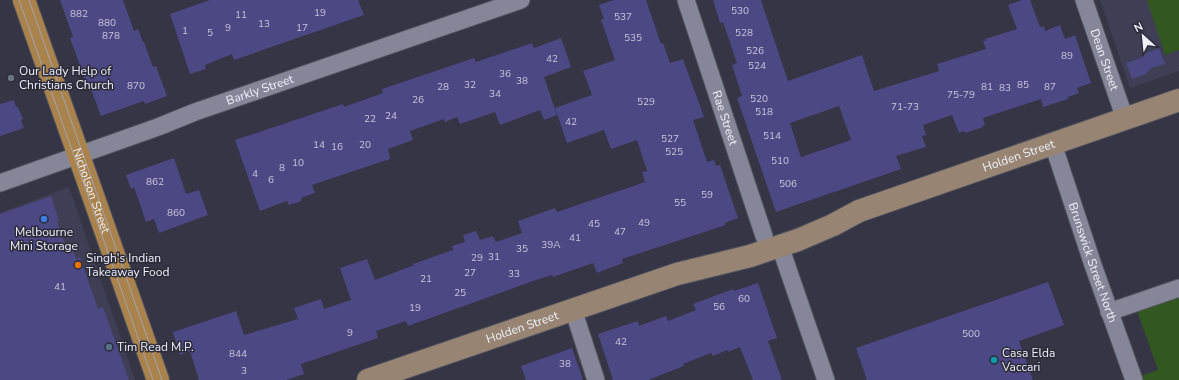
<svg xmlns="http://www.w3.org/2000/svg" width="1179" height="380" viewBox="0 0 1179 380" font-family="'Nunito Sans',sans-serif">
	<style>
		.built { fill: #3e3f55 }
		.green { fill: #325721 }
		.building { fill: #4b4883; fill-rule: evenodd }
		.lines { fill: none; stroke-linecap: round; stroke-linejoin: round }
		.street-casing { stroke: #535461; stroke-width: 19 }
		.secondary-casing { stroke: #535461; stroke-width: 24 }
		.primary-casing { stroke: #535461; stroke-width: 24 }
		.street { stroke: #858698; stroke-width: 17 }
		.secondary { stroke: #978472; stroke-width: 22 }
		.primary { stroke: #aa834c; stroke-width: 22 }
		.tram { stroke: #a3a3b0; stroke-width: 1 }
		.worship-dot { fill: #6b7280; stroke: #2b2b3a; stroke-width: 1.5 }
		.shop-dot { fill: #3f7fe0; stroke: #2b2b3a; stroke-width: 1.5 }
		.food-dot { fill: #e8710a; stroke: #2b2b3a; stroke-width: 1.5 }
		.service-dot { fill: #5c6f8a; stroke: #2b2b3a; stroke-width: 1.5 }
		.culture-dot { fill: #0f9aa8; stroke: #2b2b3a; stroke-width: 1.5 }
		.labels { text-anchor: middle; stroke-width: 3; stroke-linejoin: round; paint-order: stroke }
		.number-label { font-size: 10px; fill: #c6c6dc }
		.street-label { font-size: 12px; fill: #eff0fa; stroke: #2b2b3a }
		.poi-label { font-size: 12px; fill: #eff0fa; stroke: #2b2b3a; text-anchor: start }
	</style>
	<rect width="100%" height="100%" fill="#353545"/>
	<g class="built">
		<polygon points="1100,0 1179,0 1179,71 1130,88"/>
		<polygon points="69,187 135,380 37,380 0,279 0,213"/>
	</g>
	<g class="green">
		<polygon points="1147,0 1179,0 1179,50 1165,55"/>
		<polygon points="1179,297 1179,380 1129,380 1158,370 1137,311"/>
	</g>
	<g class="building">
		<polygon points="60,0 123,0 134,31 138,29 143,42 144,42 153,67 156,66 167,96 145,104 144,101 101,116 91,89 88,90 83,74 70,38 73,37"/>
		<polygon points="210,0 358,0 364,15 234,60 232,54 205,65 206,69 190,74 170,14"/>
		<polygon points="614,0 646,0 661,44 663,43 670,63 683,59 704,117 693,120 707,162 714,160 716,166 720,165 738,218 725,223 726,225 622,259 623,263 597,273 593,263 553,277 552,275 539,279 408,326 406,321 376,331 378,338 301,364 304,374 286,380 199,380 190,351 180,355 173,332 236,311 244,335 298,319 294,308 321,299 324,309 351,300 340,268 367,259 375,280 414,265 413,264 453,250 452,246 465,242 463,235 476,231 480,240 493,236 496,242 522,233 518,221 555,208 557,212 645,182 642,172 647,171 637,140 611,149 604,130 567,143 555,108 592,95 583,71 615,60 601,20 604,19 599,5"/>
		<path d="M 713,0 L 761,0 L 788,81 L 862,55 L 874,91 L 939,71 L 937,64 L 986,49 L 983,41 L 986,41 L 985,39 L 1017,29 L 1008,5 L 1022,0 L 1030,0 L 1040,27 L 1044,26 L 1045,31 L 1060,25 L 1065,39 L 1075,35 L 1091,83 L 1077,88 L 1079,93 L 1068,97 L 1068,99 L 1043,107 L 1041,99 L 983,118 L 985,125 L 982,126 L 983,127 L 965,133 L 964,131 L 959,133 L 952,115 L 923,125 L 926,135 L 922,136 L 926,147 L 896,156 L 901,169 L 776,212 L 737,98 L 742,96 L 732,65 L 737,63 L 723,22 L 720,23 ZM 839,106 L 851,140 L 801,157 L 790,123 Z"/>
		<polygon points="561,38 571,67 544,77 557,115 544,120 540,110 500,125 495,112 460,124 457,117 445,122 444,119 410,131 413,140 388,149 390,159 312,185 315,193 301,198 302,201 289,205 287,201 260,211 235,140 343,104 344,107 383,93 382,89 474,58 476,62 532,43 534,48"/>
		<polygon points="1159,48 1165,64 1151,68 1146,74 1132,79 1126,63 1141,58 1146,53"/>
		<polygon points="14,100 16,107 18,107 23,119 21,120 24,128 0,136 0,104"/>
		<polygon points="174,158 186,194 199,190 208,215 159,233 154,219 146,222 134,187 131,189 126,175"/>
		<polygon points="51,196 59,221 57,221 66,247 71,246 76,259 80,257 98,309 103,307 129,380 0,380 0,214"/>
		<polygon points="1048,282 1064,325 1019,341 1033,380 867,380 856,348"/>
		<polygon points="758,283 777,338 768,341 782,380 753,380 740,347 728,352 727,350 713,356 711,353 683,364 684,366 648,380 613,380 598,334 638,321 639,326 666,316 668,321 696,310 693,304 733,289 734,291"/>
		<polygon points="572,348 583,380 526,380 521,366"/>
	</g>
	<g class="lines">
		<defs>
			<g id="street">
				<path id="s1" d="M 686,0 L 764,236"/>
				<path id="s2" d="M 1084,0 L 1125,119"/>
				<path id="s3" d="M 1053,144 L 1093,265 L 1134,380"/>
				<path id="s4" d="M 0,183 L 158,127 L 195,112 L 521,0"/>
				<polyline points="780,246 826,380"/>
				<polyline points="573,309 596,380"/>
				<polyline points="1109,312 1179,288"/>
			</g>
			<g id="secondary">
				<path id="s5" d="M 368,380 L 677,274 L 750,256 L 798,240 L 833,225 L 859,211 L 1179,100"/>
			</g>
			<g id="primary">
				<path id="s6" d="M 24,0 L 158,380"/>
			</g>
		</defs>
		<use href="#street" class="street-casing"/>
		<use href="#secondary" class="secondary-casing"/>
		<use href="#primary" class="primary-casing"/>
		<use href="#street" class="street"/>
		<use href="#secondary" class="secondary"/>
		<use href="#primary" class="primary"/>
		<g class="tram">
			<polyline points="19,0 153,380"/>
			<polyline points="29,0 162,380"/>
		</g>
	</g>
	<circle class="worship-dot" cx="11" cy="78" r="4"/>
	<circle class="shop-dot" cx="44" cy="219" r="4"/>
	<circle class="food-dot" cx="78" cy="265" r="4"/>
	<circle class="service-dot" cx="109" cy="347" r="4"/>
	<circle class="culture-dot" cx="994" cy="360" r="4"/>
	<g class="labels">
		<g class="number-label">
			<text x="740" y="14">530</text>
			<text x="320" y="16">19</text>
			<text x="79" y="17">882</text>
			<text x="241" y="18">11</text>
			<text x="623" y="20">537</text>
			<text x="107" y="26">880</text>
			<text x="264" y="27">13</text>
			<text x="228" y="31">9</text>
			<text x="302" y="31">17</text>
			<text x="185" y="34">1</text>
			<text x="210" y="36">5</text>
			<text x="744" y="36">528</text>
			<text x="111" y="39">878</text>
			<text x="633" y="41">535</text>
			<text x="755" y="54">526</text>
			<text x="1067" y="59">89</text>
			<text x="552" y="62">42</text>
			<text x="757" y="69">524</text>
			<text x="505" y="77">36</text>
			<text x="522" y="84">38</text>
			<text x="470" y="88">32</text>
			<text x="1023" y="88">85</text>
			<text x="136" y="89">870</text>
			<text x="443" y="90">28</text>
			<text x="987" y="90">81</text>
			<text x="1050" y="90">87</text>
			<text x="1005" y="91">83</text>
			<text x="495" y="97">34</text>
			<text x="961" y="98">75-79</text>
			<text x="759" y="102">520</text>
			<text x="418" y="103">26</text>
			<text x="646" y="105">529</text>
			<text x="905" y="110">71-73</text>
			<text x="764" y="115">518</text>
			<text x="391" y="119">24</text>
			<text x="370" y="122">22</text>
			<text x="571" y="125">42</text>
			<text x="772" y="139">514</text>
			<text x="670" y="142">527</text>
			<text x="319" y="148">14</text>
			<text x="365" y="148">20</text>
			<text x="337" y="150">16</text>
			<text x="674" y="155">525</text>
			<text x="780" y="164">510</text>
			<text x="298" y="166">10</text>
			<text x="282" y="171">8</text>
			<text x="255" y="177">4</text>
			<text x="271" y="183">6</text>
			<text x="155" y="185">862</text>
			<text x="788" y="187">506</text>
			<text x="707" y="198">59</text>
			<text x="680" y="206">55</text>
			<text x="176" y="216">860</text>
			<text x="644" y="226">49</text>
			<text x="594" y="227">45</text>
			<text x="620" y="235">47</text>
			<text x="575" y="241">41</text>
			<text x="551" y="248">39A</text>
			<text x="522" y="252">35</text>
			<text x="494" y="260">31</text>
			<text x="477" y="261">29</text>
			<text x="470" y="276">27</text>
			<text x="514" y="277">33</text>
			<text x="426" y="282">21</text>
			<text x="60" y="290">41</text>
			<text x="460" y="296">25</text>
			<text x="744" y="302">60</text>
			<text x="719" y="310">56</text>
			<text x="415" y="311">19</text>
			<text x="350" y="336">9</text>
			<text x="971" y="337">500</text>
			<text x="621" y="345">42</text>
			<text x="238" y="357">844</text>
			<text x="565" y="367">38</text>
			<text x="244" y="374">3</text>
		</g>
		<g class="street-label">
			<text dy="4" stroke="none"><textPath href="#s2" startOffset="63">Dean Street</textPath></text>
			<text dy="4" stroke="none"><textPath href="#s4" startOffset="276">Barkly Street</textPath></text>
			<text dy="4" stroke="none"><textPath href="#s1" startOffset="124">Rae Street</textPath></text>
			<text dy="4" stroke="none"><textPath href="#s5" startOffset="689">Holden Street</textPath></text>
			<text dy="4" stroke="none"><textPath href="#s6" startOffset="202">Nicholson Street</textPath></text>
			<text dy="4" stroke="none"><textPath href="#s3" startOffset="125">Brunswick Street North</textPath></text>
			<text dy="4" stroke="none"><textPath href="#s5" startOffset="163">Holden Street</textPath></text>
		</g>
		<g class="poi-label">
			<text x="19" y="75">Our Lady Help of<tspan x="19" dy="14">Christians Church</tspan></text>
			<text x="44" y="236" text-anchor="middle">Melbourne<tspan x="44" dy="14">Mini Storage</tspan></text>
			<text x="86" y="262">Singh's Indian<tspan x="86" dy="14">Takeaway Food</tspan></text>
			<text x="117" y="351">Tim Read M.P.</text>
			<text x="1002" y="357">Casa Elda<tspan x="1002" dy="14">Vaccari</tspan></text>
		</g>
	</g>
	<g transform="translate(1143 36) rotate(333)" stroke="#2b2b3a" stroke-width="3" paint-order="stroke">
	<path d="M0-3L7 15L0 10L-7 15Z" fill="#eff0fa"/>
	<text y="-6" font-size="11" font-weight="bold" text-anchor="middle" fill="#eff0fa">N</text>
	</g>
</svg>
